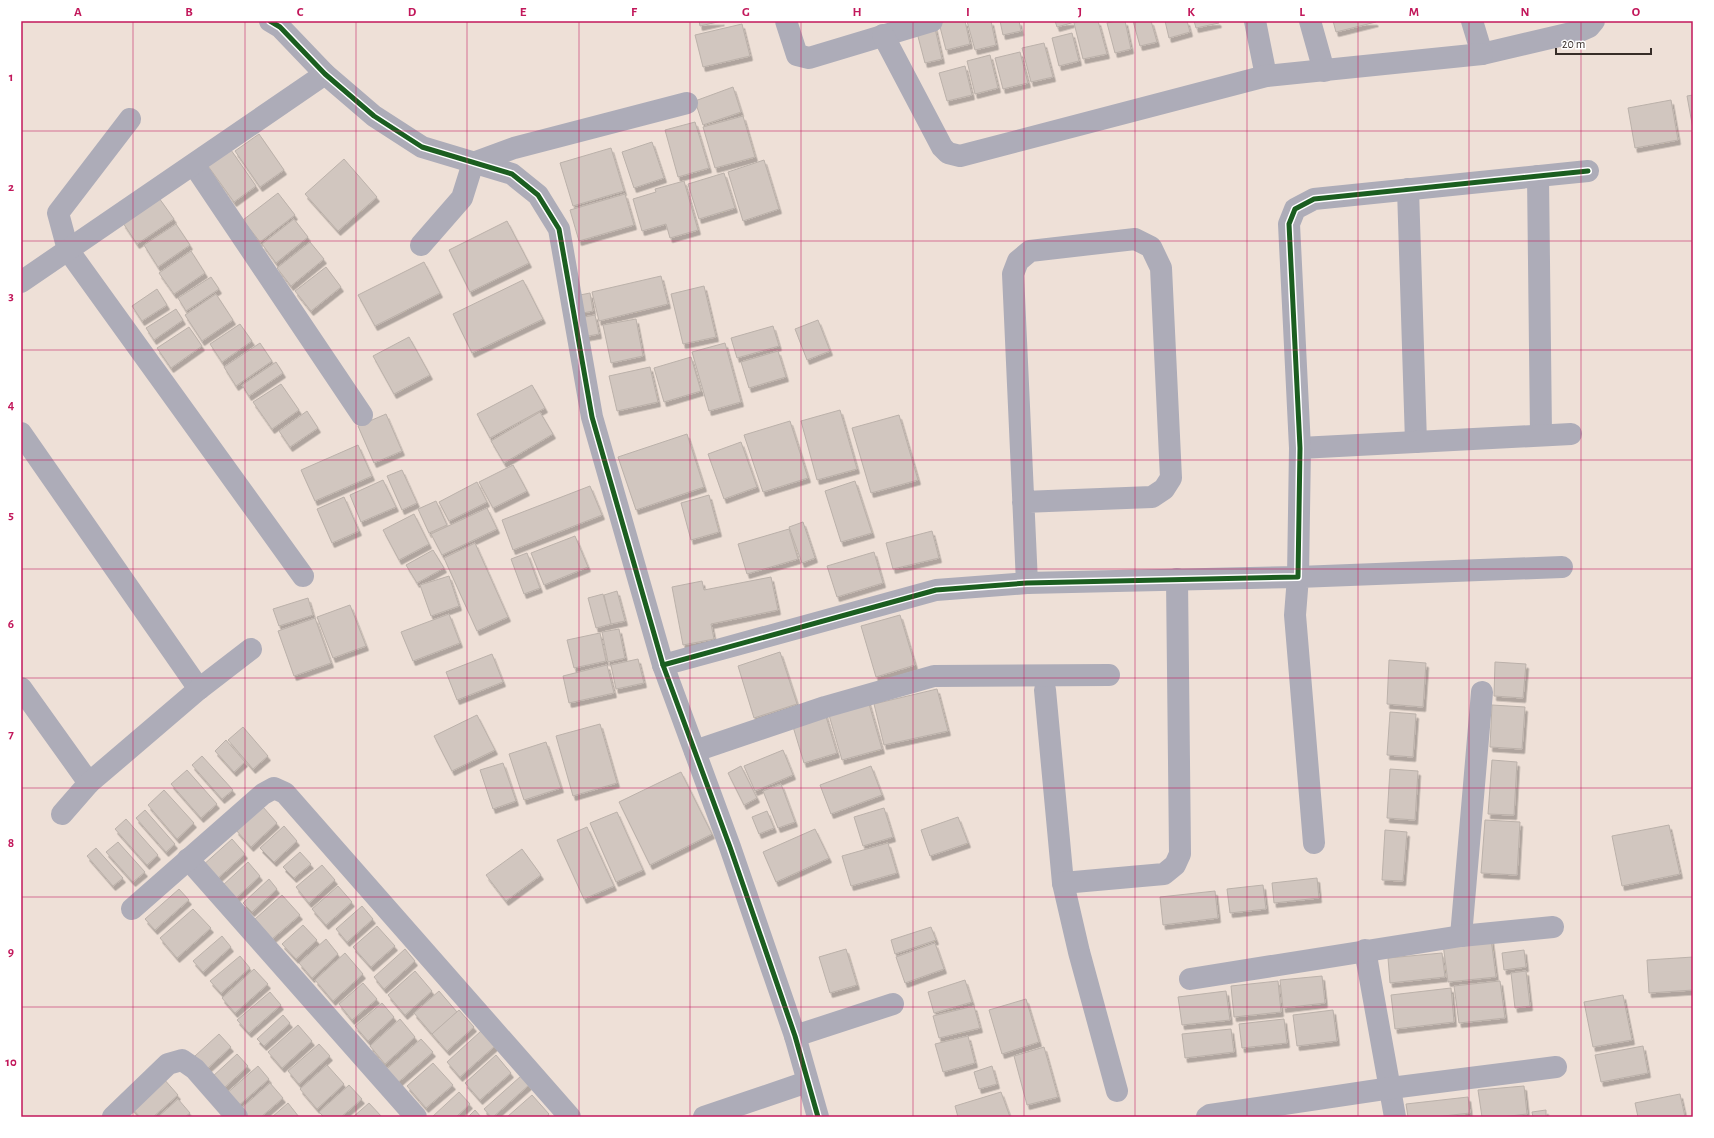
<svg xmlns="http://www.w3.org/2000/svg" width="1714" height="1138" viewBox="0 0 1714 1138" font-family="'Alegreya Sans',sans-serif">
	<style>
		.building { fill: #d1c6bf; stroke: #bbb1aa; filter: url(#shadow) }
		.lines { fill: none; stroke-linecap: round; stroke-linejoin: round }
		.street { stroke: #adacb8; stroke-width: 22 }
		.cycleway-casing { stroke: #fff; stroke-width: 8 }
		.cycleway { stroke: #1b5e20; stroke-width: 5 }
		.grid { fill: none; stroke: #c2185b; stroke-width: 1; stroke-opacity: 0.55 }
		.neatline { fill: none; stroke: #c2185b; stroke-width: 1.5 }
		.grid-label { font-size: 13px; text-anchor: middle; font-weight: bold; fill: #c2185b }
	</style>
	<defs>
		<filter id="shadow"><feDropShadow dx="2.5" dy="4.5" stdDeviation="0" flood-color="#0004"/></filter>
	</defs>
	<rect width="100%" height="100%" fill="#eee0d7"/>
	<g class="building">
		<polygon points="699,21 722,21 700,26"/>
		<polygon points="946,21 965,21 970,44 946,50 939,23"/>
		<polygon points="967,21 991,21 996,45 975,50"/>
		<polygon points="1000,21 1019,21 1021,31 1003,35"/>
		<polygon points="1055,21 1074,21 1075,22 1057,27"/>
		<polygon points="1082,21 1098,21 1107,54 1083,59 1074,23"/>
		<polygon points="1116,21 1125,21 1131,49 1115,53 1107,23"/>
		<polygon points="1133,21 1151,21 1157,42 1140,46"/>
		<polygon points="1165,21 1187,21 1190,32 1169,38"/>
		<polygon points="1194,21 1218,21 1219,23 1196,28"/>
		<polygon points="1333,21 1375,21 1376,22 1336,32"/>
		<polygon points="742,24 750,56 703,67 695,35"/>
		<polygon points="934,24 942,59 925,63 916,29"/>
		<polygon points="1072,33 1079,61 1059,66 1052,38"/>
		<polygon points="1044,43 1053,77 1031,82 1022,48"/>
		<polygon points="1020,52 1028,83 1003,89 995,58"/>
		<polygon points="990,55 998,88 975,94 967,61"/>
		<polygon points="965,66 972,95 947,101 939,73"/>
		<polygon points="733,87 741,112 703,125 695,101"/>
		<polygon points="1693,95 1693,129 1687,96"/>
		<polygon points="1671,100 1678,140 1635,148 1628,108"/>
		<polygon points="743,116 755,157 715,168 703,127"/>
		<polygon points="695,122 709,168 678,177 665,130"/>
		<polygon points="259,134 284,170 260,187 235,151"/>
		<polygon points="652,142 664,178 634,188 622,152"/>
		<polygon points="611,148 624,191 573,206 560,163"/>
		<polygon points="231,150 256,186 234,202 208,166"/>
		<polygon points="344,159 377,197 338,231 305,194"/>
		<polygon points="764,160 779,209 743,221 728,172"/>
		<polygon points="724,173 735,208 699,219 688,184"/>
		<polygon points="684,181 698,230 670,238 666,224 642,231 633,199 656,192 655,189"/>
		<polygon points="278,193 295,215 260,242 243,220"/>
		<polygon points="625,194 634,225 579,241 570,210"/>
		<polygon points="159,198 174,219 137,244 123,223"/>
		<polygon points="294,219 308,237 276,263 262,244"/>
		<polygon points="507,221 529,263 470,292 449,250"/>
		<polygon points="176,224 190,245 158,267 144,245"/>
		<polygon points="310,242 324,259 291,286 277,268"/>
		<polygon points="191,251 205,273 174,294 159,273"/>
		<polygon points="424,262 440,293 375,326 358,295"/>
		<polygon points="326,267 341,287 311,311 295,291"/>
		<polygon points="661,276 668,304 599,321 592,292"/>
		<polygon points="211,277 219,289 186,311 178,298"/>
		<polygon points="523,280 543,319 472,353 453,314"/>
		<polygon points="704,286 716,337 683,344 671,294"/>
		<polygon points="157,289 167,305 142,321 132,306"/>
		<polygon points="590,293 593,311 578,314 575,296"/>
		<polygon points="216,294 233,320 202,341 185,315"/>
		<polygon points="176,309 183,320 154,340 146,328"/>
		<polygon points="595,315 599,334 583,337 579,318"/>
		<polygon points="636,319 643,356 611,363 603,325"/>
		<polygon points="818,320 830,351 807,360 795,329"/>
		<polygon points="240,324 252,341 222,362 210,344"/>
		<polygon points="773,326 779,346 737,358 731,338"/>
		<polygon points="189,327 202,346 171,368 157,348"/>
		<polygon points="409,337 430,375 394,394 373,356"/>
		<polygon points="260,343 272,361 236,386 224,367"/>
		<polygon points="725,343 741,402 709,411 692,352"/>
		<polygon points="778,351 786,377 749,388 741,362"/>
		<polygon points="691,357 701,391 664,402 654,368"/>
		<polygon points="276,362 283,373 249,396 242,385"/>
		<polygon points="650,367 658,402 617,411 609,376"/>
		<polygon points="281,384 299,410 272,429 253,402"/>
		<polygon points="532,385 545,408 490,438 477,414"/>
		<polygon points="840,410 857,469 817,480 801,421"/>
		<polygon points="307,411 318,428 290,447 279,431"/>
		<polygon points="540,412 553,434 504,463 491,441"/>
		<polygon points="386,414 402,451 374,463 358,426"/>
		<polygon points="899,415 918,480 871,493 852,428"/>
		<polygon points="790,421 808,478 763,492 744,435"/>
		<polygon points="687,434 704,487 636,510 618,457"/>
		<polygon points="741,442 757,487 724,499 708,454"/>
		<polygon points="358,445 372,476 315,501 301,470"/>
		<polygon points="513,465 527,491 493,508 479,482"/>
		<polygon points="402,470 417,503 402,510 387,476"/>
		<polygon points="383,480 396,507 361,522 350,495"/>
		<polygon points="855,481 872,533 841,542 825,491"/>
		<polygon points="477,482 487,502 449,521 439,502"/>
		<polygon points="590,486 602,515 513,550 502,520"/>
		<polygon points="709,495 719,532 691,540 681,503"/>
		<polygon points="344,497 359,531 332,543 317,509"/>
		<polygon points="436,501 447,525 429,533 418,509"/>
		<polygon points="487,508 497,529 442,555 431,534"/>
		<polygon points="414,514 429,544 399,560 383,530"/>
		<polygon points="803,522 815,558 802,563 789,527"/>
		<polygon points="789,529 798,559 747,574 738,544"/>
		<polygon points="932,531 939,558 893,569 886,543"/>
		<polygon points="575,536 588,567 544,585 531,553"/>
		<polygon points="475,543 508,617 477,631 444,558"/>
		<polygon points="433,550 444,568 417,583 406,565"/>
		<polygon points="874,552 883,583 837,597 827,566"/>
		<polygon points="527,553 540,588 524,594 511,559"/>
		<polygon points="449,576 459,606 431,616 420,585"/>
		<polygon points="771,577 778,610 711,624 714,639 683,645 672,587 702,581 704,590"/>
		<polygon points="617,591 625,621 611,624 604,595"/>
		<polygon points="603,594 611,624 596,628 588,598"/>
		<polygon points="308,598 313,615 279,626 273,609"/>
		<polygon points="350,605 366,646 333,658 317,617"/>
		<polygon points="449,614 460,643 413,661 401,632"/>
		<polygon points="900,615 915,665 876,677 861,626"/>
		<polygon points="315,618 331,663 294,676 278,631"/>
		<polygon points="619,629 625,658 608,662 602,632"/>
		<polygon points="600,633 606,661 574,668 567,640"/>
		<polygon points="780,652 797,704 754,718 738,666"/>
		<polygon points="492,654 503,682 457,700 446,672"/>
		<polygon points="638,659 644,683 616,689 611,665"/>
		<polygon points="1389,660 1426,663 1423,707 1387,704"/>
		<polygon points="1495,662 1526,664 1523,698 1494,696"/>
		<polygon points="607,665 614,693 569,703 563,676"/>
		<polygon points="937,689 948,731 884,745 874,704"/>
		<polygon points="867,697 882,749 842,760 827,708"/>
		<polygon points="1492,705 1525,707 1522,749 1490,747"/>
		<polygon points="824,710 837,753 804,763 791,720"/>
		<polygon points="1390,712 1416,714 1413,757 1387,755"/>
		<polygon points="477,715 495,750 452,771 434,736"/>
		<polygon points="600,724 617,783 573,796 556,736"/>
		<polygon points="243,727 268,756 253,769 228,740"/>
		<polygon points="226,740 245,762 234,772 215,751"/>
		<polygon points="546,742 561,788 524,800 509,754"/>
		<polygon points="783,750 793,775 755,791 744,766"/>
		<polygon points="202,756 233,790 222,799 192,765"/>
		<polygon points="1492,760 1517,762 1514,815 1488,814"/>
		<polygon points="503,763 516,801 493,809 480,770"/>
		<polygon points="741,766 757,798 744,805 728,773"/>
		<polygon points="871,766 882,795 831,814 820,785"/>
		<polygon points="1390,769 1418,771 1415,820 1387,818"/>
		<polygon points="187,770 217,804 201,818 171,784"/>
		<polygon points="681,772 712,834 650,865 619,802"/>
		<polygon points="781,784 795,822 778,828 763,791"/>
		<polygon points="164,790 194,823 177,839 148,805"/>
		<polygon points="263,807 277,823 251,847 236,830"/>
		<polygon points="884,808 893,837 863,846 854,817"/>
		<polygon points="145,810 175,844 166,852 136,818"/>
		<polygon points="767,811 774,828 759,834 752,817"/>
		<polygon points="617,812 643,870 616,882 590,823"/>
		<polygon points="958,817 968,843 930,856 921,830"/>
		<polygon points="126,819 158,855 147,865 115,829"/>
		<polygon points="1485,820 1520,822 1517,875 1481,873"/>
		<polygon points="1669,825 1680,874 1622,886 1612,836"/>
		<polygon points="284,826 297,841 274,862 260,848"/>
		<polygon points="587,827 614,886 584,899 557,840"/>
		<polygon points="815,829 829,858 776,882 763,852"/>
		<polygon points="1385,830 1407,832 1403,881 1382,880"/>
		<polygon points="232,839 245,854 216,880 202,866"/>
		<polygon points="118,842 145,872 133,882 106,852"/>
		<polygon points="888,843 897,873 851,886 842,856"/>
		<polygon points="96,848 123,878 113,886 87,856"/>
		<polygon points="522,849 541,875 506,901 486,875"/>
		<polygon points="300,852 311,864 294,878 283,867"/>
		<polygon points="248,862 260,876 234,900 222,886"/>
		<polygon points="322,865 335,880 309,903 296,887"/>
		<polygon points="1317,878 1319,898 1274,903 1272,883"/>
		<polygon points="269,879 277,889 252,912 243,903"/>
		<polygon points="1263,885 1266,909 1230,913 1227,889"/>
		<polygon points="338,886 352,902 326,925 312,909"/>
		<polygon points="179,889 189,900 155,930 145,919"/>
		<polygon points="1215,891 1218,918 1163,925 1160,897"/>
		<polygon points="282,895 300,915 272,939 255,919"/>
		<polygon points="362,906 373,919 347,942 336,929"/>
		<polygon points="193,909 211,928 177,958 160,938"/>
		<polygon points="303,925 317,940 296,959 282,944"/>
		<polygon points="377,926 395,946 371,967 353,947"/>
		<polygon points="931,927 936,940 895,954 891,940"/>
		<polygon points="222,936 231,947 203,972 193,961"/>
		<polygon points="326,939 338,954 312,978 299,963"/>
		<polygon points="1491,939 1496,977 1448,982 1443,944"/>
		<polygon points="935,943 944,969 905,983 896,957"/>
		<polygon points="405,949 415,961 384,989 374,977"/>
		<polygon points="846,949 857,985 830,993 819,957"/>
		<polygon points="1524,950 1526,967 1504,970 1502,953"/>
		<polygon points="345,953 363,974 333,1001 315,980"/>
		<polygon points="1442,953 1445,977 1390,983 1388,958"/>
		<polygon points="240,956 250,968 221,993 210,981"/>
		<polygon points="1693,957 1693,990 1649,993 1647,960"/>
		<polygon points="254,969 268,984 235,1013 222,998"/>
		<polygon points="415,971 432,991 405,1015 388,995"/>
		<polygon points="1526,971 1530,1006 1515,1008 1511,973"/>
		<polygon points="1322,976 1325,1003 1283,1008 1280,980"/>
		<polygon points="965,980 972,1002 934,1013 928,992"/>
		<polygon points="1278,981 1281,1012 1234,1017 1231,986"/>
		<polygon points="1500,981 1505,1018 1459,1023 1454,986"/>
		<polygon points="363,983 377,999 352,1020 339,1004"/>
		<polygon points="1451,988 1454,1022 1395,1029 1391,995"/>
		<polygon points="439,991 457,1012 432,1034 414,1013"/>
		<polygon points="1226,991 1230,1020 1182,1025 1178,997"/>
		<polygon points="270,992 281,1005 249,1033 237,1020"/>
		<polygon points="1623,995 1632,1040 1593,1047 1584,1002"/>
		<polygon points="1026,999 1039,1042 1002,1054 989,1010"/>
		<polygon points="382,1003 394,1017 368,1041 355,1026"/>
		<polygon points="974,1006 980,1028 939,1038 933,1016"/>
		<polygon points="459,1010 474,1027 447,1051 432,1034"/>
		<polygon points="1333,1010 1337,1041 1297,1046 1293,1015"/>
		<polygon points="283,1015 290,1023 264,1046 257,1039"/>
		<polygon points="400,1019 415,1037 385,1064 370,1046"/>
		<polygon points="1284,1019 1287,1043 1242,1048 1239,1024"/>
		<polygon points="298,1025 312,1041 282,1068 268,1052"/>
		<polygon points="1231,1029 1234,1052 1185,1058 1182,1034"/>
		<polygon points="481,1031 495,1046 460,1077 447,1062"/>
		<polygon points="219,1034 231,1047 207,1069 195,1056"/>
		<polygon points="968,1036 975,1063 943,1072 935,1044"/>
		<polygon points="421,1039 433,1052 394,1086 382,1073"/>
		<polygon points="319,1044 330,1056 299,1084 288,1071"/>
		<polygon points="1643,1046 1648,1073 1601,1082 1595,1055"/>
		<polygon points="1044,1047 1058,1097 1027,1105 1014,1056"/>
		<polygon points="237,1054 248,1066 223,1089 212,1077"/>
		<polygon points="496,1055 511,1073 480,1100 465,1083"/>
		<polygon points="433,1063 453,1085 426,1108 407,1086"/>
		<polygon points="327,1065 344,1084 317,1109 300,1089"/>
		<polygon points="258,1066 269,1079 237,1107 226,1094"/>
		<polygon points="992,1066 997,1084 979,1089 974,1072"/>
		<polygon points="521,1076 529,1085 493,1117 491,1117 484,1109"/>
		<polygon points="163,1078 178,1095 153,1117 140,1117 130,1106"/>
		<polygon points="270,1083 283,1098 261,1117 240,1117 237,1112"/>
		<polygon points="349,1085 362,1099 341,1117 324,1117 319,1112"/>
		<polygon points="1524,1086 1527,1114 1502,1117 1482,1117 1478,1090"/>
		<polygon points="459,1092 470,1104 456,1117 432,1117"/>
		<polygon points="1001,1092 1010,1117 958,1117 955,1106"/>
		<polygon points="1680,1094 1685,1117 1638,1117 1635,1103"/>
		<polygon points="532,1095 549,1114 546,1117 507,1117"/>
		<polygon points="1468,1097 1470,1113 1435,1117 1408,1117 1406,1104"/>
		<polygon points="178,1099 190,1113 185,1117 158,1117"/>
		<polygon points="288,1103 299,1117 272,1117"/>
		<polygon points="369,1103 382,1117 353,1117"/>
		<polygon points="475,1110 481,1117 468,1117"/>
		<polygon points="1546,1110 1546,1117 1533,1117 1532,1112"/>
	</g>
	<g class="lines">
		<g class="street">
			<polyline points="270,21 280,27 325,74 374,116 422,147 512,174 538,195 559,229 592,417 663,665 730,847 795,1036 818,1117"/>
			<polyline points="786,21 797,55 809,58 932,21"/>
			<polyline points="1255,21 1266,76"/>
			<polyline points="1310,21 1324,71"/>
			<polyline points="1472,21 1482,54 1580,31 1589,27 1594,21"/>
			<polyline points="883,35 942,147 948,153 960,156 1266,76 1482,54"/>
			<polyline points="130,119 58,213 68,250 303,576"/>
			<polyline points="194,165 362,415"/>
			<polyline points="1538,176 1541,435"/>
			<polyline points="1408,189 1416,442"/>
			<polyline points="421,245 462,198 473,163 514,148 687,103"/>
			<polyline points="21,282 325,74"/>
			<polyline points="21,433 199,689"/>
			<polyline points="1300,448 1571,434"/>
			<polyline points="1023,502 1152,497 1164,489 1171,478 1161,268 1151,247 1135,239 1030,251 1018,261 1013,274 1027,583"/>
			<polyline points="663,665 936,590 1027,583 1298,577 1300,448 1289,224 1295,209 1314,199 1588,171"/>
			<polyline points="21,688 89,783"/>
			<polyline points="1045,690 1063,883 1079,952 1117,1091"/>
			<polyline points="695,751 825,707 934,676 1109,675"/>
			<polyline points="62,814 89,783 199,689 251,649"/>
			<polyline points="1314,843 1295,615 1298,577 1562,567"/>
			<polyline points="188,859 416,1117"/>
			<polyline points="1063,883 1164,874 1175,865 1180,854 1177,579"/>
			<polyline points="132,909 263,794 274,788 285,793 570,1117"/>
			<polyline points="1461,936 1482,692"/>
			<polyline points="1365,950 1395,1117"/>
			<polyline points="1190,979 1461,936 1553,927"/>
			<polyline points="795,1036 893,1004"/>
			<polyline points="113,1117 168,1064 182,1060 195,1069 237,1117"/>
			<polyline points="704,1117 807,1082"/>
			<polyline points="1207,1117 1210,1115 1391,1088 1556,1067"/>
		</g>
		<defs>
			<g id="cycleway">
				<polyline points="270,21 280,27 325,74 374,116 422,147 512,174 538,195 559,229 592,417 663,665 730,847 795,1036 818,1117"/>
				<polyline points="663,665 936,590 1027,583 1298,577 1300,448 1289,224 1295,209 1314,199 1588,171"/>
			</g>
		</defs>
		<use href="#cycleway" class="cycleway-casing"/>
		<use href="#cycleway" class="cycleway"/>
	</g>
	<path class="grid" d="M 133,21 L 133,1117M 245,21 L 245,1117M 356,21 L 356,1117M 467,21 L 467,1117M 579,21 L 579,1117M 690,21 L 690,1117M 801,21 L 801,1117M 913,21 L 913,1117M 1024,21 L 1024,1117M 1135,21 L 1135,1117M 1247,21 L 1247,1117M 1358,21 L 1358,1117M 1469,21 L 1469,1117M 1581,21 L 1581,1117M 21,131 L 1693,131M 21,241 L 1693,241M 21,350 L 1693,350M 21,460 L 1693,460M 21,569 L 1693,569M 21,678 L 1693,678M 21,788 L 1693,788M 21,897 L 1693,897M 21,1007 L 1693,1007"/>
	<rect width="1714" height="1138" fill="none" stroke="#ffffff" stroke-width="44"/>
	<path d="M1556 48v6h95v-6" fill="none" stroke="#372d28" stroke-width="2"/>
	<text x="1562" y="48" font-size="12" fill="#372d28" stroke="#ffffff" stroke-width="3" paint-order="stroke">20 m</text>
	<rect x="22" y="22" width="1670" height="1094" class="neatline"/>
	<g class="grid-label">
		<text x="78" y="16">A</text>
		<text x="189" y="16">B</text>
		<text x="300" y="16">C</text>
		<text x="412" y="16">D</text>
		<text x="523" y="16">E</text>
		<text x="634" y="16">F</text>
		<text x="746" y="16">G</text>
		<text x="857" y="16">H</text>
		<text x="968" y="16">I</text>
		<text x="1080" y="16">J</text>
		<text x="1191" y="16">K</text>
		<text x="1302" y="16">L</text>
		<text x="1414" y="16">M</text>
		<text x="1525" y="16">N</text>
		<text x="1636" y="16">O</text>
		<text x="11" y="81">1</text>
		<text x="11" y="191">2</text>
		<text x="11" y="300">3</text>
		<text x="11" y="409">4</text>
		<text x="11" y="519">5</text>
		<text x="11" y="628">6</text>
		<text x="11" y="738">7</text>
		<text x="11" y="847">8</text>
		<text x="11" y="956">9</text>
		<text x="11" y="1066">10</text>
	</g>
</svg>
